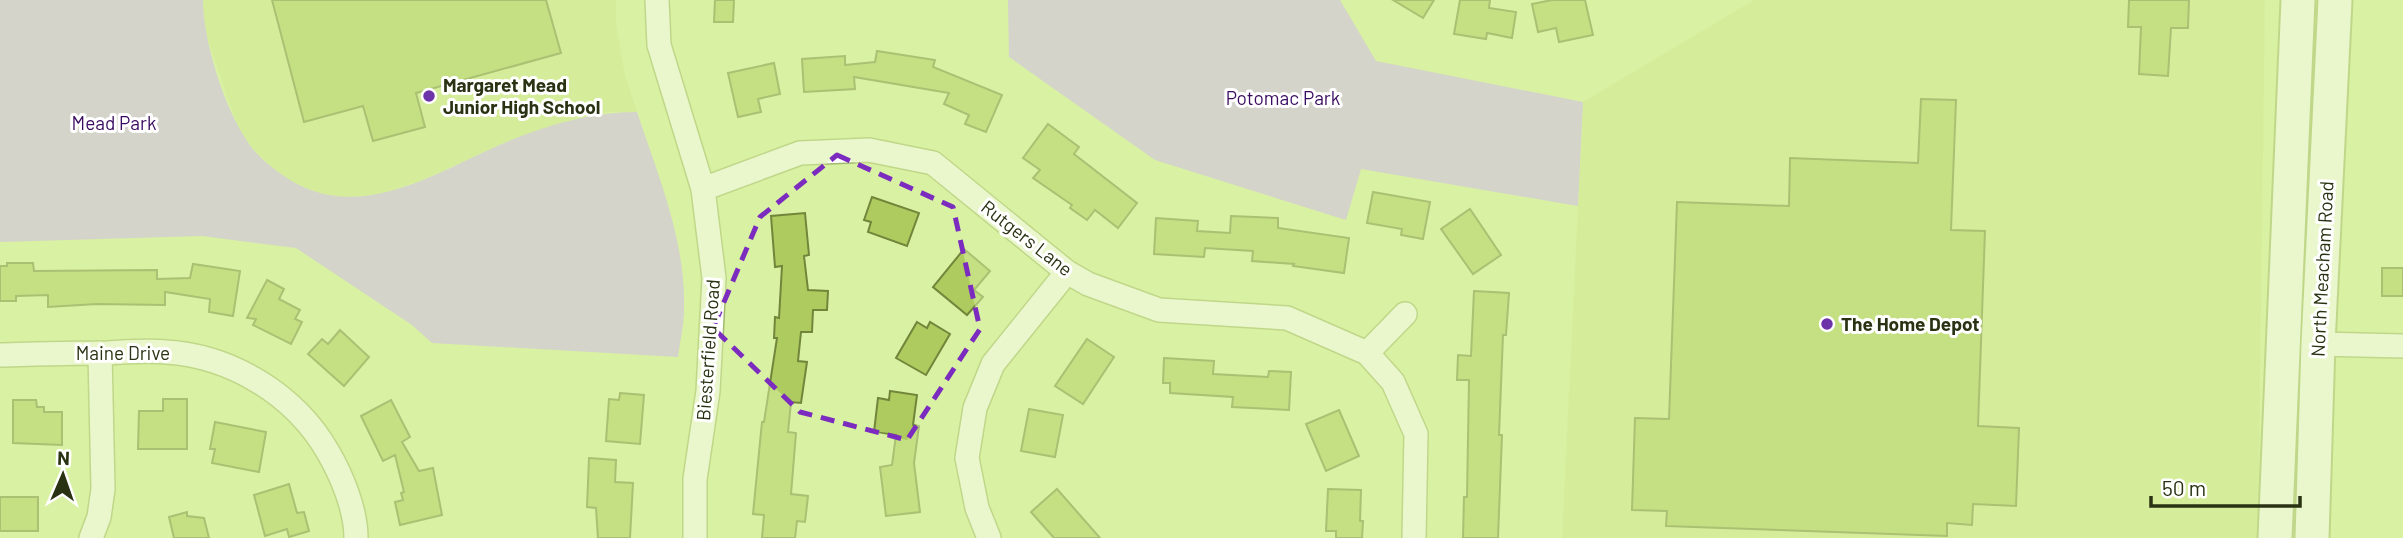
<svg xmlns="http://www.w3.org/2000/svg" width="2403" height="538" viewBox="0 0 2403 538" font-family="Barlow,sans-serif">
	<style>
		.built { fill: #d0e993 }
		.green { fill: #cfb1fc }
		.building { fill: #adcb5e; stroke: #71863b; stroke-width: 2 }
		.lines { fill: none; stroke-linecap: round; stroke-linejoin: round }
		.street-casing { stroke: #a3b96d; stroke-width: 26 }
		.secondary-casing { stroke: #a3b96d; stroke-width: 37 }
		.street { stroke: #fff; stroke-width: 23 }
		.secondary { stroke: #fff; stroke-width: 33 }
		.marked { fill: none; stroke: #7b2cbf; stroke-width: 5; stroke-dasharray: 14 9; stroke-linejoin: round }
		.poi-dot { fill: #6d33a9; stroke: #fff; stroke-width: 2.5 }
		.labels { text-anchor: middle; stroke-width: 6; stroke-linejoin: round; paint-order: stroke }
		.poi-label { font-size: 19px; font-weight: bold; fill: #293212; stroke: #fff; text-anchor: start }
		.park-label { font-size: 19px; fill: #3a0c61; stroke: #fff }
		.street-label { font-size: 19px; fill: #293212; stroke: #fff }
	</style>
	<rect width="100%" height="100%" fill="#d9f1a3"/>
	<g class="built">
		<polygon points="203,0 616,0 616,22 624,71 637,112 611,112 584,116 549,127 510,141 422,180 378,195 341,197 323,195 290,181 275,170 250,146 237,126 208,40 203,19"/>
		<polygon points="1754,0 2265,0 2258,538 1562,538 1583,102"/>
	</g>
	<g class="green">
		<path d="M 0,0 L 203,0 C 203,39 223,103 244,136 C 253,152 266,163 281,174 C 357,229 436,171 509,141 C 551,124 592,112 637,112 C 658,175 686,241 684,309 C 684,325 680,341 678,357 L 432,343 L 412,325 L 296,248 L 202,236 L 0,242 Z"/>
		<polygon points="1008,0 1340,0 1376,61 1583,102 1578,206 1361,169 1346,220 1155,160 1009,57"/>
	</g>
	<g class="building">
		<polygon points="272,0 546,0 561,53 416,93 425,127 373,141 363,106 304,122"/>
		<polygon points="715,0 734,0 733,22 714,22"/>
		<polygon points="1393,0 1434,0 1423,18"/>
		<polygon points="1460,0 1490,0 1489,8 1516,12 1512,38 1487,33 1486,39 1454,34"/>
		<polygon points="1552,0 1585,0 1593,35 1559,42 1556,28 1538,32 1532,4"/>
		<polygon points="2129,0 2189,0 2188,28 2171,28 2168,76 2139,74 2141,27 2128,27"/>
		<polygon points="877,51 935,60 933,67 1002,95 986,132 965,124 969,115 944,104 949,93 854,77 855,89 804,92 802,59 845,56 845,65 875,62"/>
		<polygon points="774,63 780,94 758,99 761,112 738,117 728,73"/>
		<polygon points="1921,99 1956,100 1951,230 1985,231 1978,426 2019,428 2016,506 1973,504 1972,525 1947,523 1947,536 1666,526 1667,511 1632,510 1635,418 1669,419 1677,202 1789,206 1790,158 1918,163"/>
		<polygon points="1048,124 1079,147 1074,154 1137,203 1118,228 1095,210 1087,220 1070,208 1072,205 1033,178 1040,170 1023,158"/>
		<polygon points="1373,192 1430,202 1423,239 1401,235 1402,229 1367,223"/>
		<polygon points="872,197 919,213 907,246 868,232 871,222 864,220"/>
		<polygon points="1470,209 1501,255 1473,274 1441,229"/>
		<polygon points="805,213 809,255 804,256 808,290 828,291 827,310 813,310 812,332 801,332 798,361 807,362 801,403 791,402 788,432 796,433 791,494 808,496 805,522 797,521 795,538 762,538 764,515 753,514 762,422 764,422 777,338 774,338 775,317 779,318 782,266 775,267 771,216"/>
		<polygon points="1231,216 1278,218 1278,228 1349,238 1344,273 1293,266 1294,264 1252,261 1253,251 1205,248 1204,257 1154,254 1156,218 1198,221 1197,231 1230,233"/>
		<polygon points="964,249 990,271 974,290 983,297 967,315 933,287"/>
		<polygon points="7,263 33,263 34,271 157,270 157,279 190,278 193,264 240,271 233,316 209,312 210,299 165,292 165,305 97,304 48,307 48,295 16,296 16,301 0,301 0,266 7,266"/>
		<rect x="2382" y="268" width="21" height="28"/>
		<polygon points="267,280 284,289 279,299 300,310 295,319 302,322 291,344 253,325 256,319 247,318"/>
		<polygon points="1474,291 1509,293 1506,335 1503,335 1499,435 1502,435 1498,538 1463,538 1464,497 1467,497 1469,380 1457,380 1458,355 1471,356"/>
		<polygon points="917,322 927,328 930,322 950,334 926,375 896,358"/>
		<polygon points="340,330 369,357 344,386 308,354 322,339 328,344"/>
		<polygon points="1087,339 1114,357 1083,404 1055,386"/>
		<polygon points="1164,358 1214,361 1213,374 1268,377 1269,371 1291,372 1289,410 1232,407 1233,397 1170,393 1170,383 1163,383"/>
		<polygon points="890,391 917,395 913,425 919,426 914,463 920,512 886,516 880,467 892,465 896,435 874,432 878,398 889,400"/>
		<polygon points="620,393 644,395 640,444 606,441 609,399 619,400"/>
		<polygon points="163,399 187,399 187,449 138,449 139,411 163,411"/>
		<polygon points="13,400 36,400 37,407 44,407 44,412 62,412 62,445 13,443"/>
		<polygon points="391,400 410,437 402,442 419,471 433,468 442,515 400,525 395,502 403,500 401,493 404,492 395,455 383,461 361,416"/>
		<polygon points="1029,409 1063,415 1055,457 1021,451"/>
		<polygon points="1339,410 1359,456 1326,471 1306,424"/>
		<polygon points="215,422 266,432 259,472 212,463 215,449 210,449"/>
		<polygon points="589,458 616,460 615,482 633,483 630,538 598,538 596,508 587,507"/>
		<polygon points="289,484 297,513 304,512 309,531 289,537 287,529 265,536 254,495"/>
		<polygon points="1057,489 1100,538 1054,538 1031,512"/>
		<polygon points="1328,489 1361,490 1360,521 1363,521 1362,538 1336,538 1336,531 1326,531"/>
		<rect x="0" y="497" width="38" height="34"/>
		<polygon points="187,512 187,516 204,518 209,538 174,538 169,517"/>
	</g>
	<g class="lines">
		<defs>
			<g id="street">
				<polyline points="657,0 659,45 703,189 714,278 708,391 695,479 695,538"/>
				<polyline points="703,189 800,153 869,150 933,163 1067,272 1088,284 1159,310 1287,318 1367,353 1393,382 1416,434 1414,538"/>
				<polyline points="2318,344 2403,346"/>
				<polyline points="1367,353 1405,314"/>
				<path d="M 0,355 C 36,354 71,353 107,353 C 127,352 147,350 166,352 C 232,356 295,395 328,452 C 342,476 356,510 356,538"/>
				<polyline points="91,538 99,517 103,489 100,353"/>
				<polyline points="989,538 977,508 967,458 975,408 993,364 1067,272"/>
			</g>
			<g id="secondary">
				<polyline points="2275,538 2298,0"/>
				<polyline points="2312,538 2318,344 2335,0"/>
			</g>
		</defs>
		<use href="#street" class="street-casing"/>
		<use href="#secondary" class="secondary-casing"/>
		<use href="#street" class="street"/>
		<use href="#secondary" class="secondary"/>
	</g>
	<path d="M0 0H2403V538H0ZM 837,155 L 953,207 L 980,329 L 907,440 L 800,412 L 713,328 L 760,217 Z" fill="#d9f1a3" fill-opacity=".55" fill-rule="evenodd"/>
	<path class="marked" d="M 837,155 L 953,207 L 980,329 L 907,440 L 800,412 L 713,328 L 760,217 Z"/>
	<g class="poi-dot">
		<circle cx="429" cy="96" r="7"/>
		<circle cx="1827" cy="324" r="7"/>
	</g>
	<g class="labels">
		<g class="poi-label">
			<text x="443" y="92">Margaret Mead<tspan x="443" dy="22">Junior High School</tspan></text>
			<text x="1841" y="331">The Home Depot</text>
		</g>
		<g class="park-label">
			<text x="1283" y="105">Potomac Park</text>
			<text x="114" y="130">Mead Park</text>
		</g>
		<g class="street-label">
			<text transform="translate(1027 238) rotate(38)" y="7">Rutgers Lane</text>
			<text transform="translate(2322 269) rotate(-87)" y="7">North Meacham Road</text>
			<text transform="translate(708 350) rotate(-86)" y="7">Biesterfield Road</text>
			<text x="123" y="360">Maine Drive</text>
		</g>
	</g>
	<g transform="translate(63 475) rotate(2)" stroke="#ffffff" stroke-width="5" paint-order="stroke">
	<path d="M0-5L12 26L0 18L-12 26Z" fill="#293212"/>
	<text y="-10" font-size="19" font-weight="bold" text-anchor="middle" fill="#293212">N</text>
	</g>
	<path d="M2151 496v10h149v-10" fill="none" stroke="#293212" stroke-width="3.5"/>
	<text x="2162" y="496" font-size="21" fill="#293212" stroke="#ffffff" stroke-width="5" paint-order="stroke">50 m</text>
</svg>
